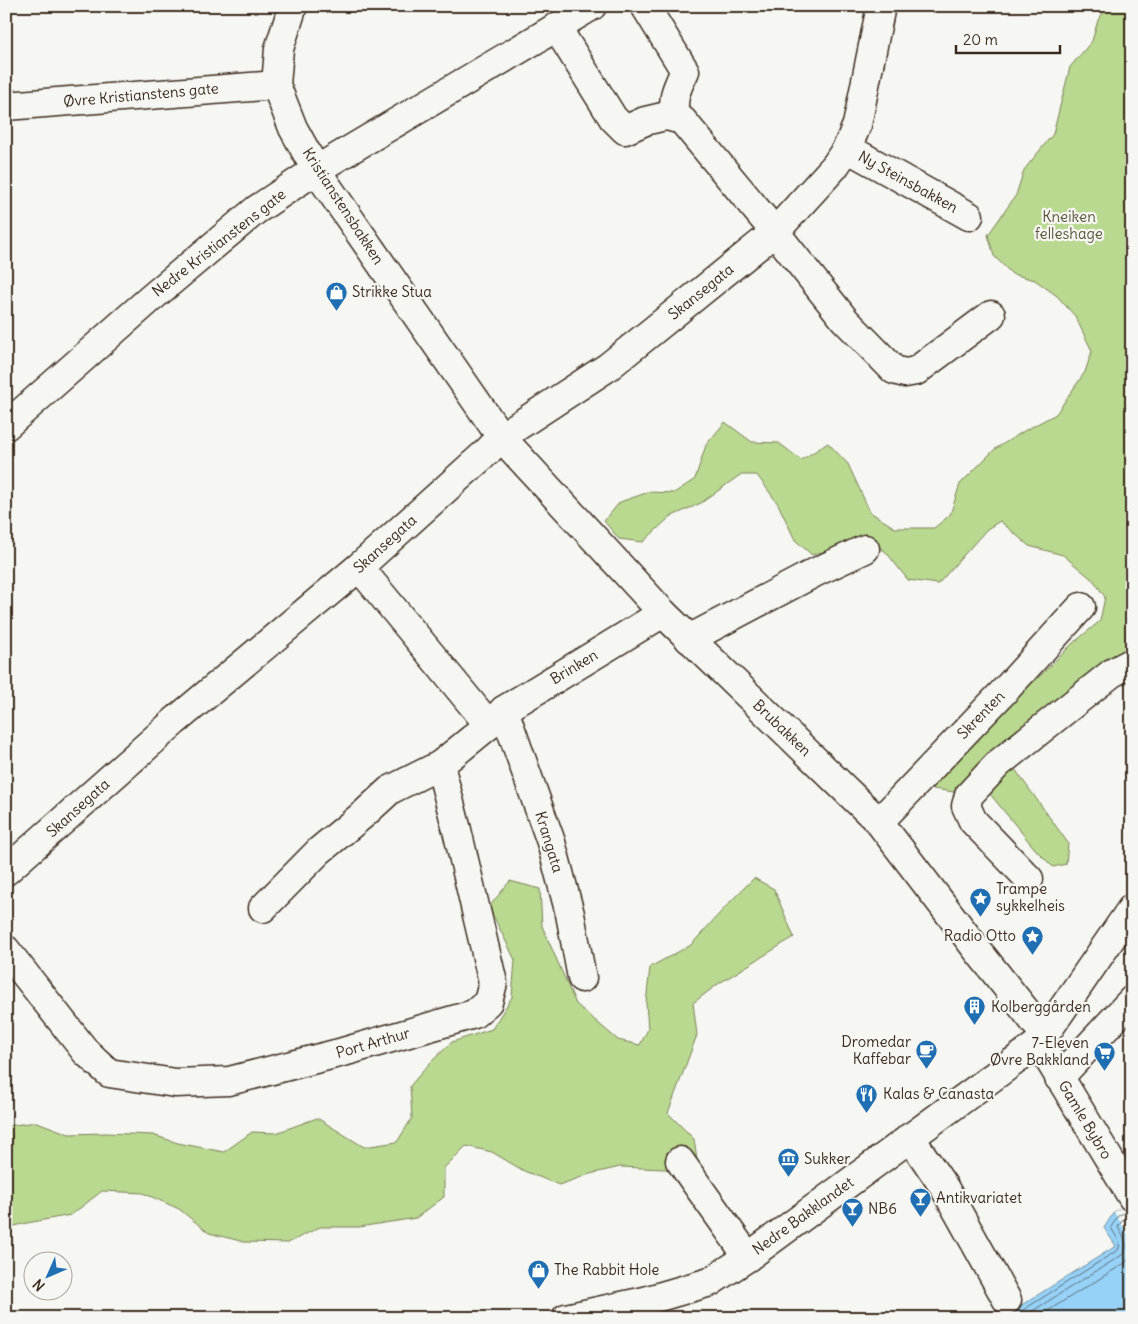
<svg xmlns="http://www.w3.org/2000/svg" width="1138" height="1324" viewBox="0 0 1138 1324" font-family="Delius,sans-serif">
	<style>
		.green { fill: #b9d890; stroke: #7a8157 }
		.water { fill: #96d2f7; stroke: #728fa0 }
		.pier { fill: #f6f6f2 }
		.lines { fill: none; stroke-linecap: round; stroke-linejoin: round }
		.shore { stroke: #5f6d75; stroke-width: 1 }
		.minor-casing { stroke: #3b2a1e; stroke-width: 31 }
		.minor { stroke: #f6f6f2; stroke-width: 28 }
		.labels { text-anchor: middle; stroke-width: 4.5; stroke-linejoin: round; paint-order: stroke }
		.street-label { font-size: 15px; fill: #3b2a1e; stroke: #f6f6f2 }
		.park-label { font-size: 15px; fill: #5a563a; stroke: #f6f6f2 }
		.poi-label { font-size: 15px; fill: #3b2a1e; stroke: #f6f6f2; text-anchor: start }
	</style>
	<rect width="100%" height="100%" fill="#f6f6f2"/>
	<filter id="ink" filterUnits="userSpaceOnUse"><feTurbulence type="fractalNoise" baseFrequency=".02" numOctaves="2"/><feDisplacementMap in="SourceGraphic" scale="10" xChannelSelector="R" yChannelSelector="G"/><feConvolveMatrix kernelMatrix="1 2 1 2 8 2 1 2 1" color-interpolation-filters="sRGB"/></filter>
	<g filter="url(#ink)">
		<g class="green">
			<polygon points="1108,6 1132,6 1132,644 1106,664 1012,765 1068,843 1066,864 1053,867 1035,849 985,788 961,793 933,789 927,765 1037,679 1072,644 1100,621 1105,597 1094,581 1063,555 1029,546 1000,521 987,529 938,584 908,580 886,552 863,537 835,548 812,555 795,540 778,504 757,475 740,475 701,503 670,517 643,542 619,539 604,521 620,502 649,492 674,493 695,479 706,445 725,422 752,442 779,443 801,460 828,443 848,464 870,512 895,528 934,528 950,515 960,484 995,449 1024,431 1056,414 1085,372 1092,351 1075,316 1057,296 1035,280 1012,274 994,256 988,235 1016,195 1024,170 1053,134 1070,67 1092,41 1098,20"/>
			<polygon points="754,878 774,889 794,937 718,984 693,1003 697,1035 668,1113 694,1139 697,1160 686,1170 620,1167 590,1174 559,1185 524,1171 492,1152 466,1146 444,1168 444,1197 416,1218 359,1227 320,1227 288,1243 244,1242 209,1233 179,1209 143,1193 102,1191 71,1215 27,1223 6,1228 6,1126 37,1122 69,1134 105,1133 153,1135 178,1143 224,1152 252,1132 276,1133 317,1118 364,1147 397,1142 412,1118 410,1086 429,1064 452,1042 492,1029 512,997 515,960 489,907 510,881 540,889 542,926 576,1004 618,1040 640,1045 648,1029 646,1003 650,967 691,945 730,902"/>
		</g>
		<polygon class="water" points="1132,1202 1132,1318 990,1318 1006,1309 1020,1306 1116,1246 1104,1228 1114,1212"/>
		<polygon class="pier" points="1132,1202 1132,1241 1114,1212"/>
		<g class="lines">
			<g class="shore">
				<path d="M 1016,1312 L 1023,1310 L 1118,1250 C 1123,1242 1114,1235 1111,1227 L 1118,1216 L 1127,1211"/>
				<path d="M 1017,1318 L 1026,1315 L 1122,1255 C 1131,1245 1123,1238 1118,1227 L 1122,1221 L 1132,1215"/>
				<polyline points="1036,1318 1125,1263 1132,1255"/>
			</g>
			<defs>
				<g id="minor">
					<polyline points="293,6 279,49 276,85 293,128 316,170 501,437 663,613 879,822 978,951 1045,1035"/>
					<path d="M 645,6 L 685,71 C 676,89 672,98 675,118"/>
					<polyline points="557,28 613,118 625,130 645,121 666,116 682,120 775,232 845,320 894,370 905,373 916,371 991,315"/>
					<polyline points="6,106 276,85"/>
					<polyline points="847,148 969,216"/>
					<polyline points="6,426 150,299 256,210 316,170 592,6"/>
					<polyline points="359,567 489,725"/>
					<polyline points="689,639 816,572 865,549"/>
					<polyline points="504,710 551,842 570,914 582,978"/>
					<polyline points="879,822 1008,687 1081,607"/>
					<polyline points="6,871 175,721 359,567 488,451 501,437 608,367 775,232 835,166 847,148 857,125 881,6"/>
					<polyline points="1029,879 973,821 966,806 969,795 999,763 1112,673 1131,663"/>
					<polyline points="263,908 319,851 365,813 390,790 440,765"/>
					<polyline points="6,950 86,1052 109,1073 175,1083 229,1081 343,1052 474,1014 488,1002 493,983 457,830 440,765 489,725 504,710 663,613"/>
					<polyline points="1039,1043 1132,1197"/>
					<polyline points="1059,1078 1132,1000"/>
					<polyline points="910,1137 944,1187 1007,1300"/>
					<polyline points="680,1161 748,1257"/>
					<polyline points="566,1318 645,1301 710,1282 748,1257 1039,1043 1132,908"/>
				</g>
			</defs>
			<use href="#minor" class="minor-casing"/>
			<use href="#minor" class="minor"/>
		</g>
	</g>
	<defs>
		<symbol id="shop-pin" viewBox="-11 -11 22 30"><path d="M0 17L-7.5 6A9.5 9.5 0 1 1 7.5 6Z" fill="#1f6fb2" stroke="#f6f6f2"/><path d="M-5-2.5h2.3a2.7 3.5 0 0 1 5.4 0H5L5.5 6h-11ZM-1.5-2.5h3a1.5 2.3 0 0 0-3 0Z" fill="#fff"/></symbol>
		<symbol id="sight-pin" viewBox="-11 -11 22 30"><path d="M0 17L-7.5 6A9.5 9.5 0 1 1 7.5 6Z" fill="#1f6fb2" stroke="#f6f6f2"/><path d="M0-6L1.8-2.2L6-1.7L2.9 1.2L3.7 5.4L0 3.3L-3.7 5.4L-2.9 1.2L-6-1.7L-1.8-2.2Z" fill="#fff"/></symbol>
		<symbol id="building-pin" viewBox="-11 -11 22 30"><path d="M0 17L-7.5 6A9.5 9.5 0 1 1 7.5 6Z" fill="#1f6fb2" stroke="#f6f6f2"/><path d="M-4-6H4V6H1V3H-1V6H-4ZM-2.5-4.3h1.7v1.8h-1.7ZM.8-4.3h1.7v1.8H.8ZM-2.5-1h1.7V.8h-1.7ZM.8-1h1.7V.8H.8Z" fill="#fff"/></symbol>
		<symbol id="cafe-pin" viewBox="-11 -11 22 30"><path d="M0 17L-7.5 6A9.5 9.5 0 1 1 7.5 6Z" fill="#1f6fb2" stroke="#f6f6f2"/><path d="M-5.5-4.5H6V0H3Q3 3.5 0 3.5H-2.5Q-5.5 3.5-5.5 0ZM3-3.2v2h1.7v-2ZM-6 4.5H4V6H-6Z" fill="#fff"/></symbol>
		<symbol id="supermarket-pin" viewBox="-11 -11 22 30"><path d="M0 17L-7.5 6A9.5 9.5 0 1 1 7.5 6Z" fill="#1f6fb2" stroke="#f6f6f2"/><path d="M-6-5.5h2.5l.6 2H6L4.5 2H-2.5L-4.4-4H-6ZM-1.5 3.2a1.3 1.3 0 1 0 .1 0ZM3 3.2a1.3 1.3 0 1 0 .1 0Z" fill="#fff"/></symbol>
		<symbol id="restaurant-pin" viewBox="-11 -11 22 30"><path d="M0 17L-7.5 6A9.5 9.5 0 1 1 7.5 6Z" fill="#1f6fb2" stroke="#f6f6f2"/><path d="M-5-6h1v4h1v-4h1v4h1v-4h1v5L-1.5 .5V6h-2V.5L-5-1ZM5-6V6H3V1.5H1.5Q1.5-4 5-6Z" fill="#fff"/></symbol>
		<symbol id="museum-pin" viewBox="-11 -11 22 30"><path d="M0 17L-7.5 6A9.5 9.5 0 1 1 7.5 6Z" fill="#1f6fb2" stroke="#f6f6f2"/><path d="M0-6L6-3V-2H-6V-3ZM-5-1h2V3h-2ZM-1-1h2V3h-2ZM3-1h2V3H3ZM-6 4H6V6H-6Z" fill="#fff"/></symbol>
		<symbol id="bar-pin" viewBox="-11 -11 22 30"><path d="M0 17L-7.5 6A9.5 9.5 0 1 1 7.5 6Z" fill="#1f6fb2" stroke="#f6f6f2"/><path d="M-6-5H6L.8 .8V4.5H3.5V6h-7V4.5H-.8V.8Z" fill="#fff"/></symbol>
	</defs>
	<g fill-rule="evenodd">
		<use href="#shop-pin" x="324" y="280" width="25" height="34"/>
		<use href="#sight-pin" x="968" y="886" width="25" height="34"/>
		<use href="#sight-pin" x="1020" y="924" width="25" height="34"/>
		<use href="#building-pin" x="962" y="994" width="25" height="34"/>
		<use href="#cafe-pin" x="914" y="1038" width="25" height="34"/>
		<use href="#supermarket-pin" x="1092" y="1040" width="25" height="34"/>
		<use href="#restaurant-pin" x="854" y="1082" width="25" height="34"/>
		<use href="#museum-pin" x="776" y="1146" width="25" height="34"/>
		<use href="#bar-pin" x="908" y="1186" width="25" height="34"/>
		<use href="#bar-pin" x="840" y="1196" width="25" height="34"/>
		<use href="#shop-pin" x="526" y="1258" width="25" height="34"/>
	</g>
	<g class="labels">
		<g class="street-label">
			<text transform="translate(141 95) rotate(-5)" y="5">Øvre Kristianstens gate</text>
			<text transform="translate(908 182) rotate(29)" y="5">Ny Steinsbakken</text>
			<text transform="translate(343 206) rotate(57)" y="5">Kristianstensbakken</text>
			<text transform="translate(219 243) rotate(-38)" y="5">Nedre Kristianstens gate</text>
			<text transform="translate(701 292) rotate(-39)" y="5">Skansegata</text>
			<text transform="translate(385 544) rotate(-42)" y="5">Skansegata</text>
			<text transform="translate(574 667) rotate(-31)" y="5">Brinken</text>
			<text transform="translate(981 715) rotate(-46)" y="5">Skrenten</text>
			<text transform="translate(782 728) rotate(44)" y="5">Brubakken</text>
			<text transform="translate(78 808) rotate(-42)" y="5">Skansegata</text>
			<text transform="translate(549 842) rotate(73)" y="5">Krangata</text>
			<text transform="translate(373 1043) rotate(-16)" y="5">Port Arthur</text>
			<text transform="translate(1085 1120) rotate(59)" y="5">Gamle Bybro</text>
			<text transform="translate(803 1216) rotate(-36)" y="5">Nedre Bakklandet</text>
		</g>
		<g class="park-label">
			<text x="1069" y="222">Kneiken<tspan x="1069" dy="17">felleshage</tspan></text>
		</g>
		<g class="poi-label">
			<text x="352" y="297">Strikke Stua</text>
			<text x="996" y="894">Trampe<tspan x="996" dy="17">sykkelheis</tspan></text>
			<text x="1016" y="941" text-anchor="end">Radio Otto</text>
			<text x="991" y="1012">Kolberggården</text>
			<text x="911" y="1047" text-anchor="end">Dromedar<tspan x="911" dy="17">Kaffebar</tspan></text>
			<text x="1089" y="1048" text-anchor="end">7-Eleven<tspan x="1089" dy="17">Øvre Bakkland</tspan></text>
			<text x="883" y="1099">Kalas &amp; Canasta</text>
			<text x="804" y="1164">Sukker</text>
			<text x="936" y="1203">Antikvariatet</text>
			<text x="868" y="1214">NB6</text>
			<text x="554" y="1275">The Rabbit Hole</text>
		</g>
	</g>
	<rect width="1138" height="1324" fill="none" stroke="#f6f6f2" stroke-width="25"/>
	<rect x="12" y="12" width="1113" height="1299" fill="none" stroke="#3b2a1e" stroke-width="2" filter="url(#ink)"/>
	<g transform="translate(48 1276) rotate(225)"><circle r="24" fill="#f6f6f2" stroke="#aba49d"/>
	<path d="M0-4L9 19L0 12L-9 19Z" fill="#1f6fb2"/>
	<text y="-8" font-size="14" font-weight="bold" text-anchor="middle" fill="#3b2a1e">N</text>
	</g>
	<path d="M956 45v8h104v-8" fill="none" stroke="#3b2a1e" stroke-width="2.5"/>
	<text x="963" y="45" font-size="15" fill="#3b2a1e" stroke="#f6f6f2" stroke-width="4" paint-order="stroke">20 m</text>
</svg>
